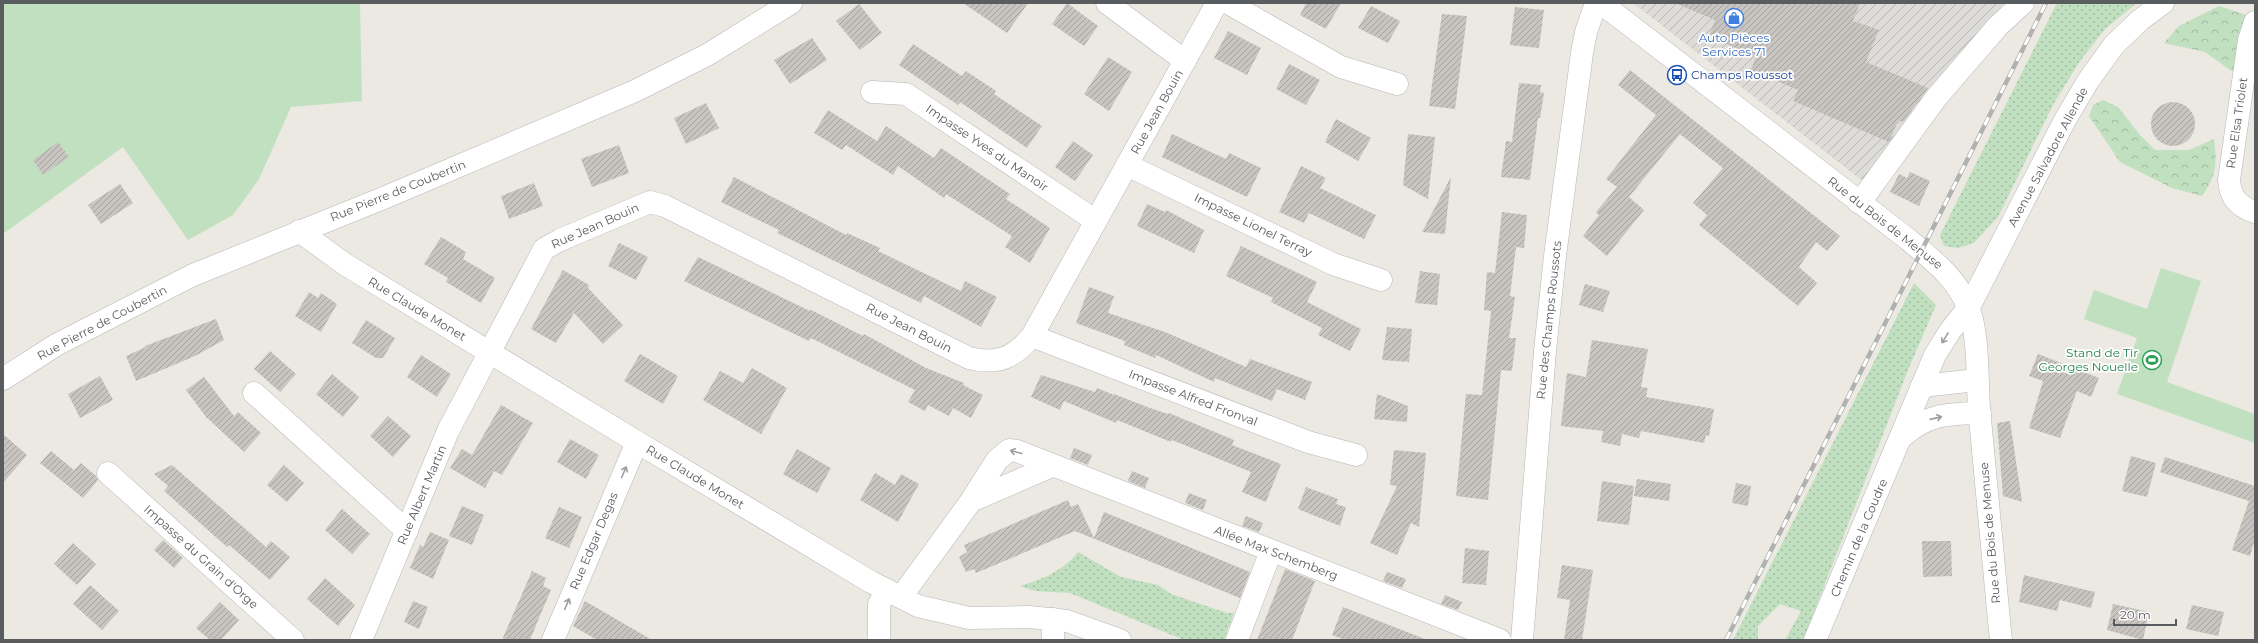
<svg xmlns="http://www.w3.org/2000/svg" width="2258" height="643" viewBox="0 0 2258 643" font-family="Montserrat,sans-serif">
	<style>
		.industrial { fill: url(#industrial-furrows) }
		.grass { fill: url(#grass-dots) }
		.forest { fill: url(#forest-crowns) }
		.green { fill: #c1e0c0 }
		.building { fill: url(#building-hatch) }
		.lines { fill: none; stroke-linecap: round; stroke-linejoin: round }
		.street-casing { stroke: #b4b7ba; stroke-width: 23 }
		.secondary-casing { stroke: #b3b6ba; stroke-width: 23 }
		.street { stroke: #fff; stroke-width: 22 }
		.secondary { stroke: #fff; stroke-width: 22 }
		.rail-casing { stroke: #b0b1b1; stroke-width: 4.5 }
		.rail { stroke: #fff; stroke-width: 3; stroke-dasharray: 9; stroke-linecap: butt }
		.oneway { stroke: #9c9ea0 }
		.labels { text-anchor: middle; stroke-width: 3.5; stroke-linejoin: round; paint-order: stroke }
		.shop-label { font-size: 12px; fill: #366cbe; stroke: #fff }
		.transit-label { font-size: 12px; fill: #164399; stroke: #fff; text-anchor: start }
		.street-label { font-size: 12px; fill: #5a5d60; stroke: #fff }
		.leisure-label { font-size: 12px; fill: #27864d; stroke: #fff; text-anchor: end }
	</style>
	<defs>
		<pattern id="industrial-furrows" width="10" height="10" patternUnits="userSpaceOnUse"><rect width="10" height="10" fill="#dedcd9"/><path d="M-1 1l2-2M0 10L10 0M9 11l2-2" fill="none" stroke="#b7b6b3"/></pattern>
		<pattern id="grass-dots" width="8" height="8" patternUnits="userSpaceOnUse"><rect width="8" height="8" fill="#c1e0c0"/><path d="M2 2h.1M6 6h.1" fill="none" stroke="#a0b99f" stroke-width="1.8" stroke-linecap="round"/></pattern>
		<pattern id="forest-crowns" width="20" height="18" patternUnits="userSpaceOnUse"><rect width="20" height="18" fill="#c1e0c0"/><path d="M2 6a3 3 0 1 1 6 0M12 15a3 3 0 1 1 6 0" fill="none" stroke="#a0b99f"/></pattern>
		<pattern id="building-hatch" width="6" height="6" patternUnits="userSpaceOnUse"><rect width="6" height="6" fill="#c8c5c0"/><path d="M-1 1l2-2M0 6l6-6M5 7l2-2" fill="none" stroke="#a5a39f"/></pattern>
	</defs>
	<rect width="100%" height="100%" fill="#ebe9e1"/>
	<polygon class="industrial" points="1633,3 2004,3 1954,62 1864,182"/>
	<g class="grass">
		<polygon points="2057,3 2137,3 2105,29 2080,61 2054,103 1998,217 1974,243 1958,248 1944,246 1940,235"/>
		<polygon points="1914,283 1936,305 1908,370 1803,640 1785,640 1801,611 1780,604 1758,626 1758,640 1733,640"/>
		<path d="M 1078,552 L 1121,577 L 1158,585 L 1171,594 L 1227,613 L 1234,613 L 1224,640 L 1184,640 L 1070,593 L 1035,591 L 1020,586 C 1043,579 1063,571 1078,552 Z"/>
	</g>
	<g class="forest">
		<polygon points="2219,6 2249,16 2238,38 2233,72 2205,52 2164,43 2179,26"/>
		<path d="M 2103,100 L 2118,107 L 2140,135 L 2155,150 L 2189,150 L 2214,139 C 2217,163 2217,175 2202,196 L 2172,188 L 2120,162 L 2089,116 L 2093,105 Z"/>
	</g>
	<g class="green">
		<polygon points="3,3 360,3 362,101 291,107 259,179 233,215 188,240 123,147 3,234"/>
		<polygon points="2161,268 2201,281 2167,382 2255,414 2255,443 2117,394 2137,338 2084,319 2094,290 2147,309"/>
	</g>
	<g class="building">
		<polygon points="963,3 1028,3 1007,33"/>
		<polygon points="1067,3 1098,26 1084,46 1052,24"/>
		<polygon points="1306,3 1341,3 1326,29 1300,15"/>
		<polygon points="1675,3 1860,3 1853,21 1879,30 1866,62 1928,88 1903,122 1898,120 1889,142 1793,101 1798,90 1751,70 1756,57 1709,36 1715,20"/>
		<polygon points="859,4 882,33 860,50 836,21"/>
		<polygon points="1371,6 1400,21 1388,43 1358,28"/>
		<polygon points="1515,7 1544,10 1539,48 1510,45"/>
		<polygon points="1442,14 1467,16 1455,109 1429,106"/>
		<polygon points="1228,31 1261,48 1247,75 1214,58"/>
		<polygon points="812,38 827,60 790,84 774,60"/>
		<polygon points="913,44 962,76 966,71 996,91 994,94 1042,126 1027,148 960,102 958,105 899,65"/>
		<polygon points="1108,57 1132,72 1109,111 1084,94"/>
		<polygon points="1289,64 1320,80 1306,105 1276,89"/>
		<polygon points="1630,70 1840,236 1827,251 1816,242 1799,267 1817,283 1798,306 1699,225 1707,215 1693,203 1723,168 1680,134 1629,197 1644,210 1607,256 1583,236 1599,215 1596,212 1617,187 1606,179 1656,115 1618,85"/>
		<polygon points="1519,83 1541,85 1540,92 1544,93 1540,118 1538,118 1530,180 1501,177 1506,141 1512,142"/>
		<circle cx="2173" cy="124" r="22"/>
		<polygon points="706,103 719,128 686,144 674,118"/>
		<polygon points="828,110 877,141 886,126 934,158 941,148 1010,194 1006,199 1050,228 1030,263 1005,247 1012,236 946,194 944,198 898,166 893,175 846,145 842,150 814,133"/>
		<polygon points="1336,119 1371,138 1358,161 1325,142"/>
		<polygon points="1172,134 1226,159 1229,153 1261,168 1247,197 1162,157"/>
		<polygon points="1408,134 1435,137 1428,199 1403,185"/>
		<polygon points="1073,141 1093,155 1075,181 1055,167"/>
		<polygon points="58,142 69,157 43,175 33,160"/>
		<polygon points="619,145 629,173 592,187 581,159"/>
		<polygon points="1301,166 1326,178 1320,188 1376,215 1364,239 1309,213 1304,223 1279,212"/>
		<polygon points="1910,172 1930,181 1919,206 1890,192 1899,174 1907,178"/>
		<polygon points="734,177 846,235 847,233 880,248 878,251 961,291 965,281 997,297 981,327 924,296 921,303 777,233 779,230 721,202"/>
		<polygon points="1451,177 1445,234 1422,232"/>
		<polygon points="534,183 543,206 509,219 501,196"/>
		<polygon points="120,184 133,203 101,224 88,205"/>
		<polygon points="1147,204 1165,212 1166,210 1204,230 1194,253 1137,226"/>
		<polygon points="1502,212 1527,215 1524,248 1516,247 1510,296 1515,297 1509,338 1516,338 1512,371 1501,370 1488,500 1456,496 1466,394 1482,395 1491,311 1484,310 1487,272 1495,273"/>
		<polygon points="441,237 466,252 463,259 495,278 481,303 446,282 448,278 424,264"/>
		<polygon points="619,243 648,257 636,280 608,266"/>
		<polygon points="1241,246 1317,282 1307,302 1361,329 1350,351 1318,335 1322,328 1271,302 1273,298 1226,276"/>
		<polygon points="698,257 810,311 811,310 863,336 864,334 926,368 964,383 963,385 983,395 971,418 953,408 949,416 928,405 925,411 908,402 915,390 811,338 809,341 684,281"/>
		<polygon points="563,270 589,285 588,288 623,325 603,344 574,313 556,343 531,329"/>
		<polygon points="1420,271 1440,274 1437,305 1415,303"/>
		<polygon points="1585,284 1610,291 1603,312 1579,305"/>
		<polygon points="1089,287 1114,296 1108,313 1165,332 1246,367 1250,359 1312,382 1305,400 1277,389 1272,401 1215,378 1214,382 1156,355 1155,358 1124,345 1125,341 1076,323"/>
		<polygon points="309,292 318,298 321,293 337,304 321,332 295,316"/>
		<polygon points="216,319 224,340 195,356 136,381 126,356 146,347 145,346"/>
		<polygon points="366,320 395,338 383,358 376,358 352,343"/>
		<polygon points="1387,327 1412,329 1409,362 1382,360"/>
		<polygon points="1592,340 1648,349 1641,387 1648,388 1646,397 1714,409 1709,436 1706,435 1704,443 1641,431 1639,438 1622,434 1620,446 1601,442 1603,431 1561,426 1567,373 1586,377"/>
		<polygon points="270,351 296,374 280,392 254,369"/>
		<polygon points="640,354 678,376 663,404 624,381"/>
		<polygon points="2038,354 2099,378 2091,397 2077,391 2060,438 2029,428 2043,381 2029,376"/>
		<polygon points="421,355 451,374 437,397 407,377"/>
		<polygon points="752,368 787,388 761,434 703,400 720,371 743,383"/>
		<polygon points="332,374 359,397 343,417 316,394"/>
		<polygon points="1041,375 1095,392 1097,388 1114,395 1114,394 1150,408 1168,414 1169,413 1234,440 1232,445 1281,464 1266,502 1242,492 1251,472 1172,440 1171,442 1117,420 1116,423 1064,401 1060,410 1031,397"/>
		<polygon points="100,376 113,400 80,418 68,394"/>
		<polygon points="204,377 234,416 238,412 261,433 244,452 206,417 186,390"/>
		<polygon points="1377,394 1408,406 1407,422 1374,419"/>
		<polygon points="501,405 533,423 502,475 494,471 485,488 450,468 462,449 472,455"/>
		<polygon points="388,416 411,436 393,457 370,436"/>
		<polygon points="2010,421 2020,488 2022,502 2003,496 1997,423"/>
		<polygon points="3,434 27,455 3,483"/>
		<polygon points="570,439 599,455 586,479 557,462"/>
		<polygon points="1074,448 1092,455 1088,465 1070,458"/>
		<polygon points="797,449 831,468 817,493 783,474"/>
		<polygon points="1394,450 1426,453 1419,527 1411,523 1397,555 1370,543 1397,486 1390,485"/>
		<polygon points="51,451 74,470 81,463 96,476 98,480 83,498 40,463"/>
		<polygon points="2131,456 2156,463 2147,497 2122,491"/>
		<polygon points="2165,457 2255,486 2255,539 2250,556 2232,550 2249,501 2160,472"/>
		<polygon points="172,465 266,547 271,541 290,557 270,580 229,545 227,547 164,491 168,486 154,474"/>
		<polygon points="284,465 304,483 287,502 267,485"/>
		<polygon points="1132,471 1149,478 1145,488 1128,481"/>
		<polygon points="875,473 895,485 901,474 919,484 898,522 860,500"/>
		<polygon points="1637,479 1671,484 1669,501 1634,496"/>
		<polygon points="1602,481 1634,486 1629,525 1597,521"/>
		<polygon points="1736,483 1751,486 1748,506 1732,503"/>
		<polygon points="1306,487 1338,499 1336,504 1346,507 1340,526 1298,509"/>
		<polygon points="1189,493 1207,500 1203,510 1185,503"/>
		<polygon points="1068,500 1071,507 1078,504 1094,538 1104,512 1250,572 1240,598 1075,531 976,573 974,569 966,572 959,557 967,552 964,545"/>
		<polygon points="462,506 484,515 472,545 449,536"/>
		<polygon points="559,507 582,517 569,548 545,538"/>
		<polygon points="342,509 370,534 352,554 325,530"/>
		<polygon points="1246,516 1263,523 1259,532 1242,526"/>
		<polygon points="430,532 449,540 433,579 410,568 420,545 423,547"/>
		<polygon points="163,540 183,558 174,568 154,550"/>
		<polygon points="1922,541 1951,541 1952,576 1923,577"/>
		<polygon points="73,543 96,564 77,585 54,564"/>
		<polygon points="1465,548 1489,551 1486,585 1462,583"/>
		<polygon points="1562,565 1593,570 1582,640 1564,640 1570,600 1557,598"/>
		<polygon points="1285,569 1315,581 1292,640 1257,640"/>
		<polygon points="532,571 546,578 543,586 551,590 539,618 530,640 502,640"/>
		<polygon points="1387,572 1406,579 1402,588 1383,581"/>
		<polygon points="2024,575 2095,592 2091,608 2060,600 2057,611 2019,602"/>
		<polygon points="325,578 355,605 338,626 307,599"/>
		<polygon points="90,585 119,611 102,630 73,604"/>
		<polygon points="1445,595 1462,602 1458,610 1441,604"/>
		<polygon points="413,601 428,607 419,629 404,622"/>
		<polygon points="585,601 652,640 597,640 573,626"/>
		<polygon points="220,602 239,620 221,640 210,640 196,628"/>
		<polygon points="2113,604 2149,612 2143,640 2107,630"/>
		<polygon points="2192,605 2224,612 2218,636 2186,629"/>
		<polygon points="1343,607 1425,639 1424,640 1345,640 1332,635"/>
	</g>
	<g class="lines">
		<defs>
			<g id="street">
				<polyline points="1107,3 1185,61"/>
				<polyline points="1228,3 1341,67 1397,84"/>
				<path d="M 1601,3 L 1909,240 C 1932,260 1956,277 1968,307 C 1979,333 1977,379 1979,408 C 1986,486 1993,563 2001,640"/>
				<path d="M 2255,22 L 2249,40 L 2229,180 C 2230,197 2239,207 2255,212"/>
				<polyline points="872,92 906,94 1096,221"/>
				<polyline points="1127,165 1333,264 1381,280"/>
				<polyline points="1858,202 1866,194 1936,98 1998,26 2023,3"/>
				<polyline points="299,231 346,265 637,442 871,582 918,606 969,618 1030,617 1067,621 1120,640"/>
				<polyline points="1032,336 1308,442 1356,455"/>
				<polyline points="1922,386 1977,380"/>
				<polyline points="254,393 407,531"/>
				<path d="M 1903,436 C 1928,414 1947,414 1980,413"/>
				<polyline points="108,473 293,640"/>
				<polyline points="971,501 1052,466"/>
				<polyline points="901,597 971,501 997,460 1009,450 1017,451 1500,640"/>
				<path d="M 361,640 L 448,431 L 544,249 L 560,240 L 650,202 L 665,206 L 969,358 C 997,365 1014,358 1032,336 L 1217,3"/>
				<polyline points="553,640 637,442"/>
				<polyline points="879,640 879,604 887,590"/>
				<polyline points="1053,640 1053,619"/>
				<polyline points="1237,640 1271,551"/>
				<polyline points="1522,640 1545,351 1555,256 1582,53 1586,32 1596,3"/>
				<polyline points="1815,640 1935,355 1950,331 1969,307 2065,120 2088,81 2114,45 2140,20 2163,3"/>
			</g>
			<polyline id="secondary" points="3,379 56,345 193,275 386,197 635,91 707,55 791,3"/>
		</defs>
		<use href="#street" class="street-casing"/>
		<use href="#secondary" class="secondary-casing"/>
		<use href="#street" class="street"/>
		<use href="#secondary" class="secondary"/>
		<defs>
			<polyline id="rail" points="1726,640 2046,3"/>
		</defs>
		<use href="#rail" class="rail-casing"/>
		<use href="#rail" class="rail"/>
	</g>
	<defs><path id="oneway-shaft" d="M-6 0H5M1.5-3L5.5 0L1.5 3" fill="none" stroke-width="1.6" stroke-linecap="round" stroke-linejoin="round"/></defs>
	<g class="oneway">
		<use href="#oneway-shaft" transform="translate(1945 338) rotate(121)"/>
		<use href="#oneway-shaft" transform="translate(1936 418) rotate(-13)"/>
		<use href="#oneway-shaft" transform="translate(1016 452) rotate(-165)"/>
		<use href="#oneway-shaft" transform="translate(624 472) rotate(-67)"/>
		<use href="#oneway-shaft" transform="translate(567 604) rotate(-67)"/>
	</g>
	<defs>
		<symbol id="shop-ring" viewBox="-11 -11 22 22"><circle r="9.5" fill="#fff" stroke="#3f7fe0" stroke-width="1.5"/><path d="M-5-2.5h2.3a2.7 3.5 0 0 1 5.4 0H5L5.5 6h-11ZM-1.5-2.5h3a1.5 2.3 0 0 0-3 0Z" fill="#3f7fe0"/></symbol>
		<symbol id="bus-ring" viewBox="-11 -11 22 22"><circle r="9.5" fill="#fff" stroke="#1a4fb4" stroke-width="1.5"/><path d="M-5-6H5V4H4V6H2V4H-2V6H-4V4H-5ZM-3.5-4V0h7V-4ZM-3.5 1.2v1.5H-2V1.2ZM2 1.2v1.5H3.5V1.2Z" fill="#1a4fb4"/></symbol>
		<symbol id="stadium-ring" viewBox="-11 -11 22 22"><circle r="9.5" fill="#fff" stroke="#2e9e5b" stroke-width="1.5"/><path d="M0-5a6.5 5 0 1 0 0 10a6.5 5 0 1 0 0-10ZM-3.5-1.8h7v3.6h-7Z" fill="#2e9e5b"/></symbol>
	</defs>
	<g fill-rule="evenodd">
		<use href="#shop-ring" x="1723" y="7" width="22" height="22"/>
		<use href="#bus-ring" x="1666" y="64" width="22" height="22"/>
		<use href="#stadium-ring" x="2141" y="349" width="22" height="22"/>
	</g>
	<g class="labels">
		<g class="shop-label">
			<text x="1734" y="42">Auto Pièces<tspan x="1734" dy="14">Services 71</tspan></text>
		</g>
		<g class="transit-label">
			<text x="1691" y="79">Champs Roussot</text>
		</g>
		<g class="street-label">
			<text transform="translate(1157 112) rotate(-61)" y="4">Rue Jean Bouin</text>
			<text transform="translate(2237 123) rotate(-82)" y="4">Rue Elsa Triolet</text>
			<text transform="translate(987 148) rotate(34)" y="4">Impasse Yves du Manoir</text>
			<text transform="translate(2048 157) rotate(-62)" y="4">Avenue Salvadore Allende</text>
			<text transform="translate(398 191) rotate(-22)" y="4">Rue Pierre de Coubertin</text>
			<text transform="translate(1885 223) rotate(38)" y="4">Rue du Bois de Menuse</text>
			<text transform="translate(1253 225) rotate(26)" y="4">Impasse Lionel Terray</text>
			<text transform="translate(595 226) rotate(-24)" y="4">Rue Jean Bouin</text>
			<text transform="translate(417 309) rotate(31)" y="4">Rue Claude Monet</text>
			<text transform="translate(1549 320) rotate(-84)" y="4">Rue des Champs Roussots</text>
			<text transform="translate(102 323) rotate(-28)" y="4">Rue Pierre de Coubertin</text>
			<text transform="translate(909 328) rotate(27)" y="4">Rue Jean Bouin</text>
			<text transform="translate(1193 398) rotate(21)" y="4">Impasse Alfred Fronval</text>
			<text transform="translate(695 477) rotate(31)" y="4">Rue Claude Monet</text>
			<text transform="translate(422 495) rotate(-67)" y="4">Rue Albert Martin</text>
			<text transform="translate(1990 533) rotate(-95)" y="4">Rue du Bois de Menuse</text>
			<text transform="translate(1859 538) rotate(-67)" y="4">Chemin de la Coudre</text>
			<text transform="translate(594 541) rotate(-67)" y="4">Rue Edgar Degas</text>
			<text transform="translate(1276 553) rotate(21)" y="4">Allée Max Schemberg</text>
			<text transform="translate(201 557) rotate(42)" y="4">Impasse du Grain d'Orge</text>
		</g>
		<g class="leisure-label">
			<text x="2138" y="357">Stand de Tir<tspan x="2138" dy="14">Georges Nouelle</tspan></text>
		</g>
	</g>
	<rect width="2258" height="643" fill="none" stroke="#5a5d60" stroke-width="8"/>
	<path d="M2114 619v6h62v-6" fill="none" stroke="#5a5d60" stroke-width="2"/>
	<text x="2120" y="619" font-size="12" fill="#5a5d60" stroke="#ffffff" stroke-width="3" paint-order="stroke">20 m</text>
</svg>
